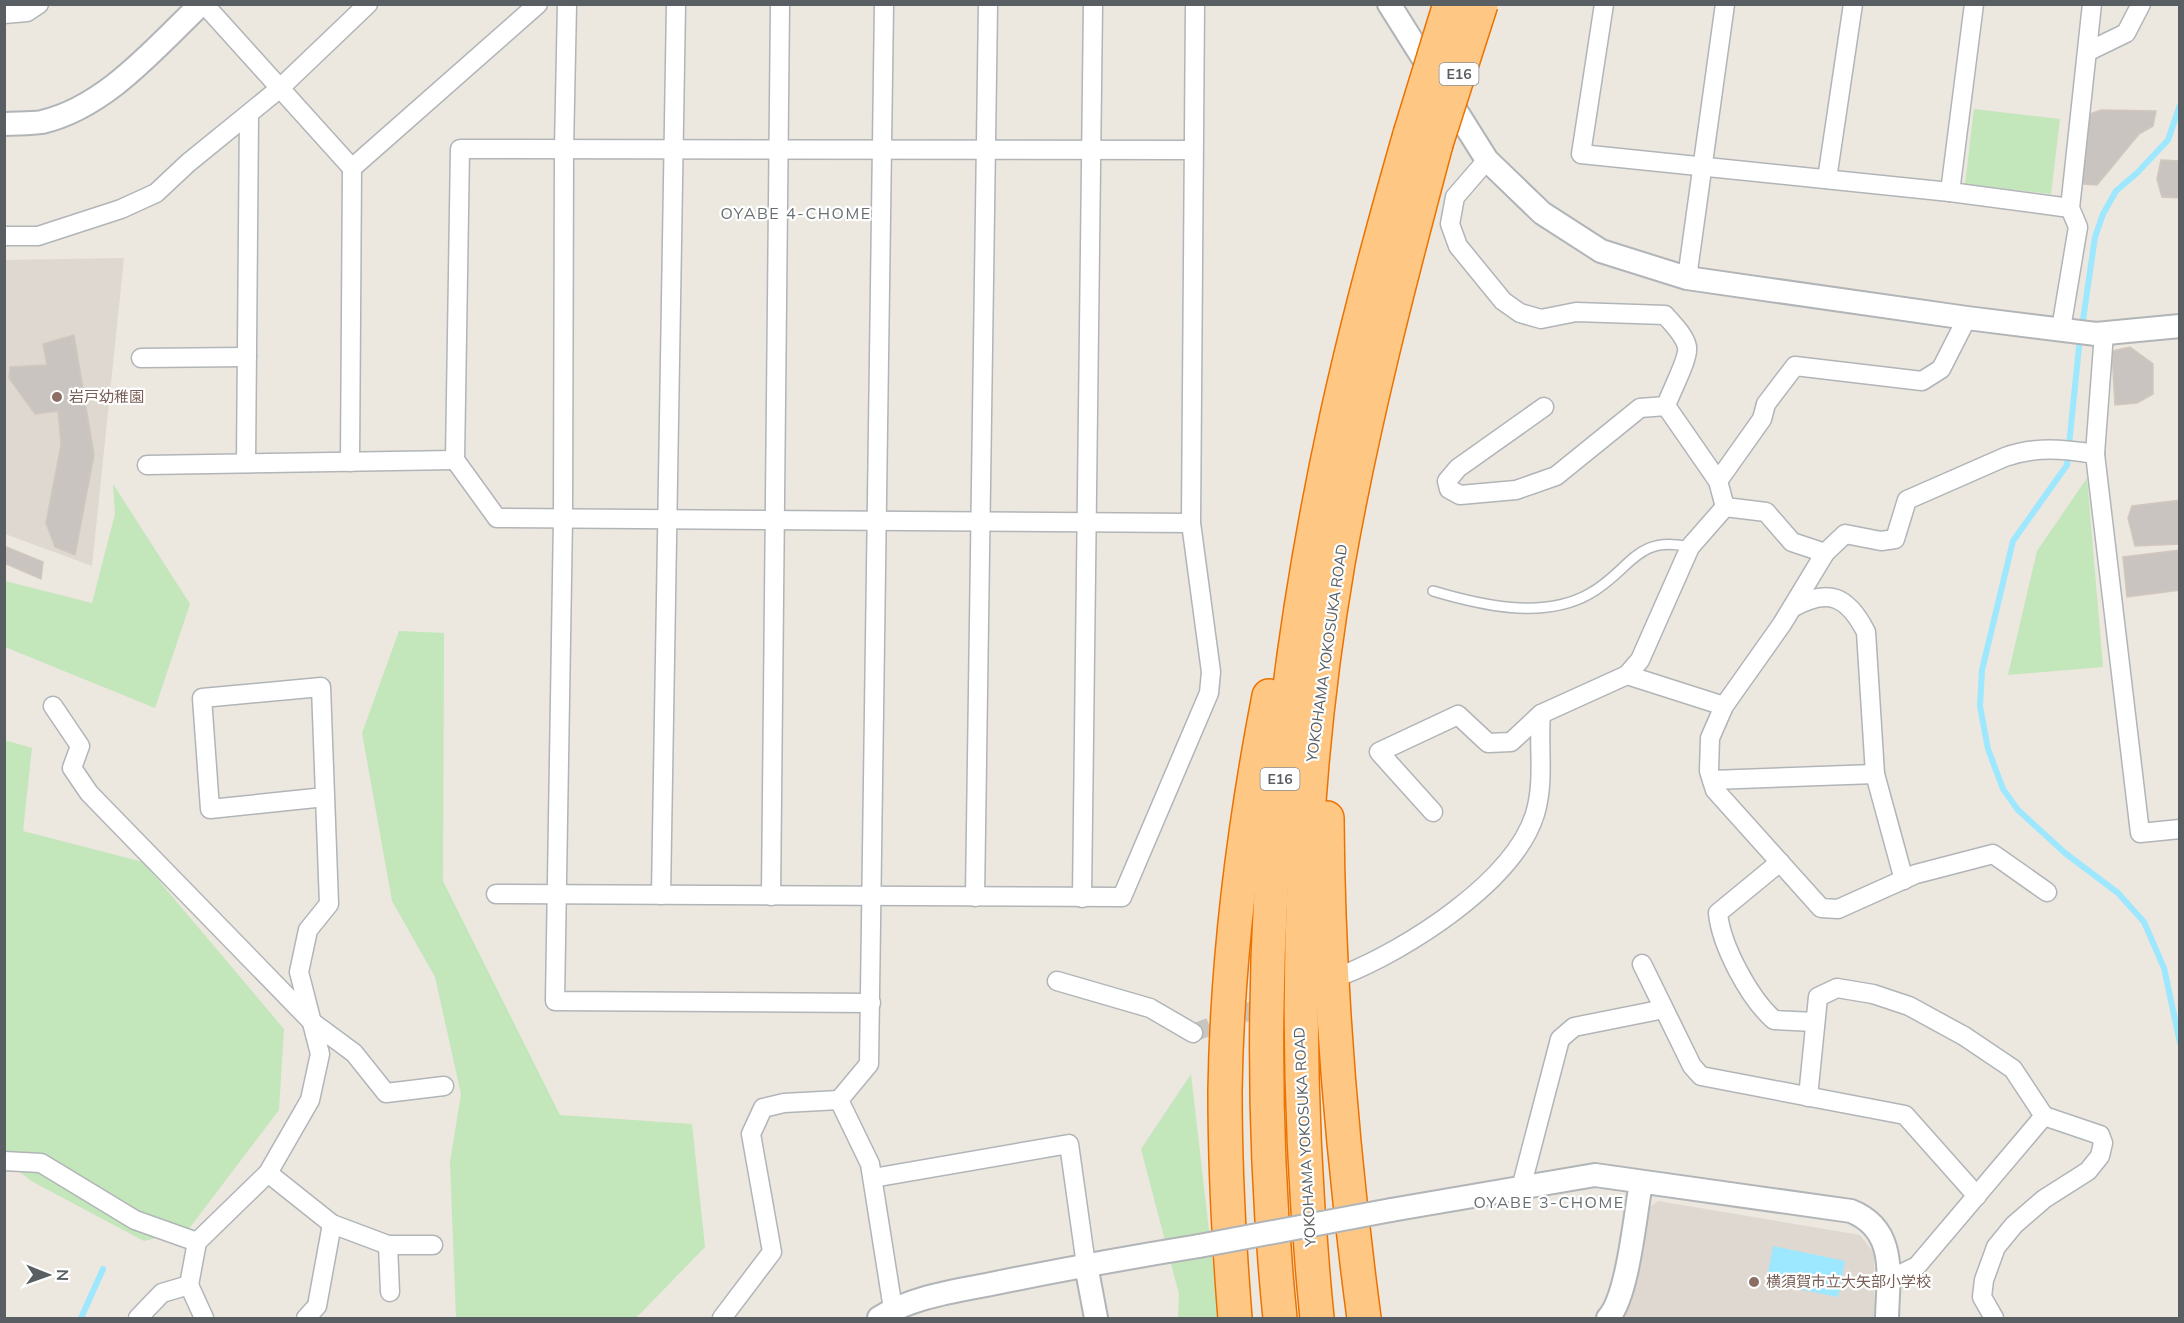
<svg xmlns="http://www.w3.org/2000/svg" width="2184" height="1323" viewBox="0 0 2184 1323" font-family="Mulish,'Noto Sans JP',sans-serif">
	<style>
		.education { fill: #ded8d0 }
		.green { fill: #c3e6ba }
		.water { fill: #9de8ff }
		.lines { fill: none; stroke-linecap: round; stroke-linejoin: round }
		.stream { stroke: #9de8ff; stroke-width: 6 }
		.building { fill: #c9c4bf; stroke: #d1c7be; stroke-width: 1.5 }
		.minor-tunnel { stroke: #c7c5c0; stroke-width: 18; stroke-dasharray: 18 9; stroke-linecap: butt }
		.service-casing { stroke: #b1b5b8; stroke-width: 12 }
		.minor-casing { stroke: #b1b5b8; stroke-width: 21 }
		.tertiary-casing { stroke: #b1b5b8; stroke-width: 26 }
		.motorway-casing { stroke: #ec7200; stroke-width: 36 }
		.service { stroke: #fff; stroke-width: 9 }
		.minor { stroke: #fff; stroke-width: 18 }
		.tertiary { stroke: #fff; stroke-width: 22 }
		.motorway { stroke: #ffc784; stroke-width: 33 }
		.tertiary-bridge-casing { stroke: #b1b5b8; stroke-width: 26; stroke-linecap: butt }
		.motorway-bridge-casing { stroke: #ec7200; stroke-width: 36; stroke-linecap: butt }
		.tertiary-bridge { stroke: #fff; stroke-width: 22 }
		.motorway-bridge { stroke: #ffc784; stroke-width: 33 }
		.education-dot { fill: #8d6e63; stroke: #fff; stroke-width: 2 }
		.labels { text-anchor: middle; stroke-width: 4.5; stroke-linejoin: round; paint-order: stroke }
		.shield { fill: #fff; stroke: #8a8e90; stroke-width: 1.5 }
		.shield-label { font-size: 14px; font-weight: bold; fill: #585e61 }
		.education-label { font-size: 15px; fill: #785e54; stroke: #fff; text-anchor: start }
		.street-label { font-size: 15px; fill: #585e61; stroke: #fff }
		.neighbourhood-label { font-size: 16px; letter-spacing: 1.5px; fill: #697073; stroke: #fff }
	</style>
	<rect width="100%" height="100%" fill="#ece7df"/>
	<g class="education">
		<polygon points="124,258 92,566 5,534 4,260"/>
		<polygon points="1658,1201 1860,1235 1874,1253 1875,1318 1623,1318 1627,1312 1648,1208"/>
	</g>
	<g class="green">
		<polygon points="1974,109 2060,119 2051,194 1965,184"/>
		<polygon points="2087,478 2103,667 2008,675 2037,551"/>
		<polygon points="113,484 190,604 155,708 5,647 5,581 92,603 115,514"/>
		<polygon points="399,631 444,633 443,881 560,1115 692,1124 705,1247 636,1318 456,1318 450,1162 461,1094 435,977 392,901 362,733"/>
		<polygon points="4,740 32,748 23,831 143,862 284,1029 279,1110 188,1230 144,1241 33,1182 5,1161"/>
		<polygon points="1191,1074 1219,1318 1178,1318 1179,1294 1141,1149"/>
	</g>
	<polygon class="water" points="1773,1246 1845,1261 1838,1297 1766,1283"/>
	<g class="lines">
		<g class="stream">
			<polyline points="2082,327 2095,237 2103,214 2116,191 2137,173 2168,140 2180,105"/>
			<polyline points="2080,337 2067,465 2013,541 1982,670 1980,706 1988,749 2003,789 2018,810 2065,853 2118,893 2144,922 2164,968 2180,1043"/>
			<polyline points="81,1318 103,1269"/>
		</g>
	</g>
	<g class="building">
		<polygon points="2101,110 2156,111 2153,126 2139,134 2097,185 2083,184 2087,115"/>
		<polygon points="2161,160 2180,161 2180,198 2162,197 2157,179"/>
		<polygon points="74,335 94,455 75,555 55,547 46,523 61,445 58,411 35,414 9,378 10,367 47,365 43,344"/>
		<polygon points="2130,347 2153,364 2153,394 2137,403 2115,405 2112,351"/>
		<polygon points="2180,500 2180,544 2135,546 2128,518 2132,506"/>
		<polygon points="4,546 43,562 41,579 4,563"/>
		<polygon points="2180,550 2180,590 2127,597 2123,557"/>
	</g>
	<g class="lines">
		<polyline class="minor-tunnel" points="1193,1033 1308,989"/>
		<defs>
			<path id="service" d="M 1433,591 C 1480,605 1543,620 1589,594 C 1631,571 1635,534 1690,547"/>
			<g id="minor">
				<polyline points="204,4 352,168 538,4"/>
				<polyline points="567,4 564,149 563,518 555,1001 871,1003"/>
				<polyline points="884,4 869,1064 839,1100 870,1164 893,1309"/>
				<polyline points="1604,4 1581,154 1950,192 2070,208"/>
				<polyline points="4,14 27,12 39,4"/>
				<polyline points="2089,51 2126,33 2141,4"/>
				<path d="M 1487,160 L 1455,197 L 1450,224 L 1458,246 L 1503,301 L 1520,313 L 1541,319 L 1576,312 L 1665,315 C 1673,324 1685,336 1687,347 C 1689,359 1670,393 1666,406 L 1640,408 L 1556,476 L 1516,490 L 1460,495 L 1449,489 L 1447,481 L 1458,468 L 1544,407"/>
				<polyline points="1827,179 1853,4"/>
				<polyline points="1950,192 1974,4"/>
				<polyline points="4,236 38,236 121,209 156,193 188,163 279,89 368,4"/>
				<polyline points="1687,278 1725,4"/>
				<polyline points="2061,329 2078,227 2070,208 2092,4"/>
				<polyline points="2104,333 2095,454 2140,833 2180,829"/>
				<polyline points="141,358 247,357"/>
				<path d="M 1666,406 L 1718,481 L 1725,507 L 1766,512 L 1792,542 L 1825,553 L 1845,534 L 1881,541 L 1895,539 L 1907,500 L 2005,457 C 2035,446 2064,449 2095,454"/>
				<polyline points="350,462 352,168"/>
				<polyline points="246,463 249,114"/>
				<polyline points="147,465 455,460"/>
				<polyline points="1718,481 1762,419 1766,404 1795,366 1922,381 1941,369 1967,318"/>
				<polyline points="1191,523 497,518 455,460 460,149 1193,150"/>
				<polyline points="1825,553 1782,624 1724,706 1710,738 1709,771 1715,790 1821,908 1838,909 1916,874 1993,854 2047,892"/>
				<path d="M 1792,608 C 1828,588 1847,595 1866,632 L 1875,774 L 1904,880"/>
				<polyline points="1627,675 1724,706"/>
				<polyline points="53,706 80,746 72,768 89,793 312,1022 354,1053 386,1093 444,1086"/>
				<polyline points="1712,780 1875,774"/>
				<polyline points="1433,812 1379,752 1458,715 1488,743 1511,742 1541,714 1627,675 1640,660 1690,547 1725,507"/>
				<path d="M 1780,862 L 1718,913 C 1721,945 1749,998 1774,1020 L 1815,1022"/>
				<polyline points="496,894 1122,897 1209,693 1211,672 1191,523 1195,4"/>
				<polyline points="661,895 676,4"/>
				<polyline points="771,896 780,4"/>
				<polyline points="975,897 988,4"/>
				<polyline points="1082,898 1093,4"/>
				<polyline points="1642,964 1692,1066 1701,1076 1905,1115 1977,1196"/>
				<path d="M 1343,975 C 1406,950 1514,882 1535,814 C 1545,781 1538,747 1541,714"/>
				<polyline points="1057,981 1150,1008 1193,1033"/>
				<polyline points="1808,1097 1818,997 1837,988 1873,994 1909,1006 1964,1036 2013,1069 2044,1116 1917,1266 1888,1280"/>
				<polyline points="4,1161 41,1163 135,1220 197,1242"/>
				<polyline points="268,1173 332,1224 388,1245 433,1245"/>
				<polyline points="873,1178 1069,1144 1086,1265"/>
				<polyline points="1521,1188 1560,1039 1574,1027 1664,1009"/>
				<polyline points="388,1245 390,1292"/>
				<polyline points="189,1285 204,1318"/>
				<polyline points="138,1318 162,1293 189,1285 197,1242 268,1173 310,1100 320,1054 299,972 308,930 329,904 321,687 202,698 210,809 325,797"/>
				<polyline points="306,1318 317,1306 332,1224"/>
				<polyline points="722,1318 772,1252 751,1134 763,1108 784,1103 839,1100"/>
				<polyline points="1994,1318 1982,1297 1984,1280 1996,1247 2014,1225 2044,1199 2088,1171 2100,1156 2103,1143 2100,1135 2044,1116"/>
			</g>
			<g id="tertiary">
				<polyline points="1389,4 1487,160 1542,213 1601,251 1687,278 1967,318 2096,334 2180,326"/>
				<path d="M 4,124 C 16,123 30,124 42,122 C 106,107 155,48 201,4"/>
				<path d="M 1391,1210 L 1595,1175 L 1851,1211 C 1898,1230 1888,1276 1887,1318"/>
				<polyline points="1086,1265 1096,1318"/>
				<path d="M 879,1318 C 913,1296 957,1291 996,1283 C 1064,1269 1131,1257 1199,1246"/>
				<path d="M 1608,1318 C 1628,1297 1635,1215 1641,1183"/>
			</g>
			<g id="motorway">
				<path d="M 1327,818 C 1328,986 1342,1152 1364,1318"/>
				<path d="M 1235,1318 C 1229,1243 1225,1167 1225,1091 C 1227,959 1244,825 1269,696"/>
				<path d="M 1280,1318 C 1250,1018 1272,714 1336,420 C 1357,323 1383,228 1410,134"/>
				<path d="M 1317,1318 C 1292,1066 1295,813 1338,563 C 1363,421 1399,283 1436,144"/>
			</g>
		</defs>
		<use href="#service" class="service-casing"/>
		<use href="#minor" class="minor-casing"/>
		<use href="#tertiary" class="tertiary-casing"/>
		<use href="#motorway" class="motorway-casing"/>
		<use href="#service" class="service"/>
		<use href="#minor" class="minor"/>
		<use href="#tertiary" class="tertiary"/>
		<use href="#motorway" class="motorway"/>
		<defs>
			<polyline id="tertiary-bridge" points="1199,1246 1391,1210"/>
			<g id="motorway-bridge">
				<polyline points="1410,134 1450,4"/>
				<polyline points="1436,144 1481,4"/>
			</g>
		</defs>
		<use href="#tertiary-bridge" class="tertiary-bridge-casing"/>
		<use href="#motorway-bridge" class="motorway-bridge-casing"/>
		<use href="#tertiary-bridge" class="tertiary-bridge"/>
		<use href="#motorway-bridge" class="motorway-bridge"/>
	</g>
	<g class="education-dot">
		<circle cx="57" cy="397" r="6"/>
		<circle cx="1754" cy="1282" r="6"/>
	</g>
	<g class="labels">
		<g class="shield">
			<rect x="1439.5" y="63" width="39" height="22" rx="4.5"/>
			<rect x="1260.5" y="768" width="39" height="22" rx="4.5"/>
		</g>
		<g class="shield-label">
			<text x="1459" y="79">E16</text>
			<text x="1280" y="784">E16</text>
		</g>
		<g class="education-label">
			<text x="69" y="402">岩戸幼稚園</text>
			<text x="1766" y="1287">横須賀市立大矢部小学校</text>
		</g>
		<g class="street-label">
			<text transform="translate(1327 653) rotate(-82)" y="5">YOKOHAMA YOKOSUKA ROAD</text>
			<text transform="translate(1305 1137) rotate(-93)" y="5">YOKOHAMA YOKOSUKA ROAD</text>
		</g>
		<g class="neighbourhood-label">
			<text x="796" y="219">OYABE 4-CHOME</text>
			<text x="1549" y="1208">OYABE 3-CHOME</text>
		</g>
	</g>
	<rect width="2184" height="1323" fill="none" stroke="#585e61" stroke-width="12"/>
	<g transform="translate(48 1275) rotate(91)" stroke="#ffffff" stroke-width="4.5" paint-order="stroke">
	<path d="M0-4.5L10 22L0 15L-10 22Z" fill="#585e61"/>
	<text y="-9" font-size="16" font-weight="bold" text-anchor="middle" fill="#585e61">N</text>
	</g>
</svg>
